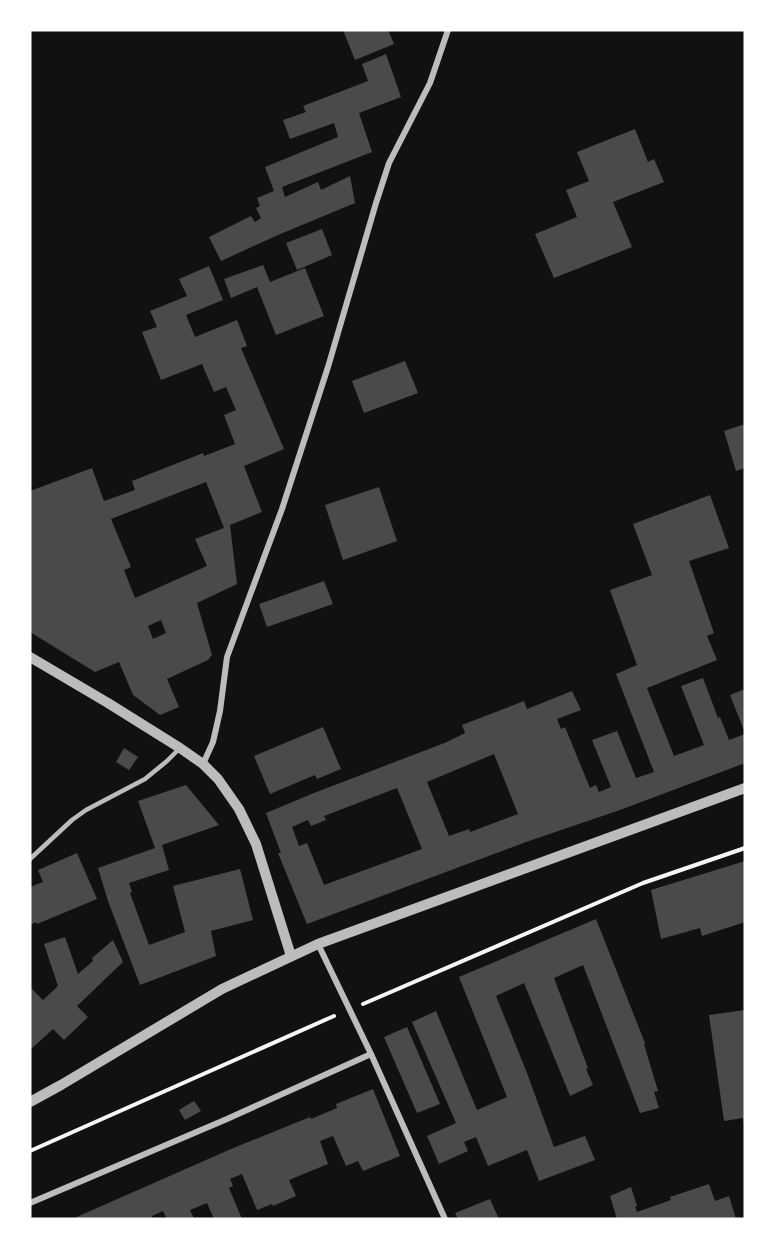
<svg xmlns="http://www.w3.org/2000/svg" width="775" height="1249" viewBox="0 0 775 1249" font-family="'Open Sans',sans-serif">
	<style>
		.building { fill: #4a4a4a; fill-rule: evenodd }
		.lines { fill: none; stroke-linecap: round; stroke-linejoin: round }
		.path { stroke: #f5f5f5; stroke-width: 4 }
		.service { stroke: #bcbcbc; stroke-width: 4.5 }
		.minor { stroke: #bcbcbc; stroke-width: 6 }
		.tertiary { stroke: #bcbcbc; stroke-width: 10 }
	</style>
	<rect width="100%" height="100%" fill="#111"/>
	<g class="building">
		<polygon points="343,30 388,30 394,44 355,60"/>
		<polygon points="386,54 401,97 359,113 372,152 282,187 285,197 318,182 321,190 350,176 355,203 278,235 221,261 209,237 251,216 255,222 261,218 256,208 260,206 257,198 274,191 265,167 338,137 334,123 290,139 283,120 306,112 303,106 368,81 362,64"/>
		<polygon points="635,129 648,162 654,159 664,182 613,202 632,247 554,278 535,234 577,217 566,190 589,181 577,152"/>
		<polygon points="322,229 332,255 297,270 286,243"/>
		<polygon points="263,265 270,282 305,268 324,316 276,335 257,287 231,298 224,279"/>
		<path d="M 209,266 L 223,300 L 186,315 L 195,337 L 237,320 L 247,346 L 241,348 L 284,449 L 244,466 L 262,512 L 230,525 L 237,584 L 197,603 L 212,655 L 208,660 L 167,679 L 179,707 L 160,715 L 133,695 L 119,662 L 95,672 L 30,632 L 30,491 L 92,468 L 104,501 L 135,490 L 132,481 L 203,453 L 204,456 L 235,444 L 224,415 L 236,410 L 226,387 L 214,392 L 202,364 L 161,380 L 142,332 L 157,327 L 150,311 L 187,296 L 179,279 ZM 206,482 L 224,528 L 195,539 L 207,566 L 135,598 L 124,570 L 131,567 L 111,519 ZM 161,620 L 166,633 L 153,639 L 148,626 Z"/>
		<polygon points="405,361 418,393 364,413 352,381"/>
		<polygon points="745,424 745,468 736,471 724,431"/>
		<polygon points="379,487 397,541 343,560 325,505"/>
		<path d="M 710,495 L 729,548 L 689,561 L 714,633 L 707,636 L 717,660 L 647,688 L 674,756 L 704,745 L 681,686 L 703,678 L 718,718 L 720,717 L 729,740 L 745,734 L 745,763 L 620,810 L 529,841 L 307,924 L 278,853 L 281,853 L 266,813 L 314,793 L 447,742 L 465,733 L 462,725 L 524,701 L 527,709 L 572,691 L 581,710 L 557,719 L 561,729 L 565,727 L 590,788 L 596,785 L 599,792 L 611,787 L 592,740 L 617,731 L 636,778 L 654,772 L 616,674 L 637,665 L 610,590 L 652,575 L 633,524 ZM 494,754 L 518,814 L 470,832 L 469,829 L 449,836 L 427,782 ZM 397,788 L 422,849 L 324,885 L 307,843 L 299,846 L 292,827 L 308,820 L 311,826 L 326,820 L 324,816 Z"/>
		<polygon points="324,581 333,604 267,627 259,604"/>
		<polygon points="745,689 745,733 730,695"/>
		<polygon points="323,727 341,769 317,779 315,775 270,794 254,756"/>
		<polygon points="124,748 138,757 129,770 116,762"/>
		<polygon points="186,785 219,825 162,845 169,870 129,883 132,892 130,893 149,945 185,932 173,886 240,869 253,920 211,931 216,956 140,985 108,901 98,868 155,848 138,801"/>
		<polygon points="77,853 97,899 37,924 36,922 30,925 30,887 43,882 38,870"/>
		<polygon points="745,861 745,922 702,936 700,928 661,939 651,890"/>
		<polygon points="596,919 645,1043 644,1044 658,1091 654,1092 659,1108 640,1113 583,965 554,978 588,1068 586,1069 593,1085 570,1096 524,983 496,996 527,1073 554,1147 585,1136 595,1160 539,1181 527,1150 488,1166 476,1137 464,1142 468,1151 439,1164 427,1136 456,1123 412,1022 436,1011 477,1110 507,1097 459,977"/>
		<polygon points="65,937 78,974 93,961 92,958 113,940 123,962 77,1006 88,1017 64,1040 53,1029 30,1050 30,987 43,1000 58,986 44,944"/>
		<polygon points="745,1010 745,1125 744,1126 743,1118 724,1121 709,1015"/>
		<polygon points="407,1027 440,1104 417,1113 384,1037"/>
		<polygon points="373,1089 400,1156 363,1171 358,1161 346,1166 333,1136 320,1141 328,1164 289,1180 296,1196 273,1206 272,1204 257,1210 242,1174 230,1179 233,1186 229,1188 242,1219 214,1219 207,1203 190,1210 194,1219 167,1219 163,1211 152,1216 153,1219 72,1219 231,1149 310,1117 311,1119 337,1108 336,1104"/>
		<polygon points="194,1101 201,1111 185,1120 179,1110"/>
		<polygon points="709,1184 715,1201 729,1196 736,1219 617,1219 610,1196 631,1187 637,1206 635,1207 637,1212 671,1200 670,1197"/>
		<polygon points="490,1199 499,1219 458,1219 455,1213"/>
	</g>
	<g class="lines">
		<g class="path">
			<polyline points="363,1004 643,883 745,848"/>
			<polyline points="30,1151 334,1016"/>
		</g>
		<polyline class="service" points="30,859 72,820 86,810 145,779 167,761 179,749"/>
		<g class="minor">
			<polyline points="203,764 213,742 220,711 227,657 282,509 328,367 376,203 389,163 430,83 448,30"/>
			<polyline points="318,944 371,1054 445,1219"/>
			<polyline points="30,1203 227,1119 371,1054"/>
		</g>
		<g class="tertiary">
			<polyline points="30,657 108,703 180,748 203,764 218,779 239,809 256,844 291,956"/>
			<polyline points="30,1102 61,1085 222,989 318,944 745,788"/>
		</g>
	</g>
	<rect width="775" height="1249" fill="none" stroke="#ffffff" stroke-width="63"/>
</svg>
